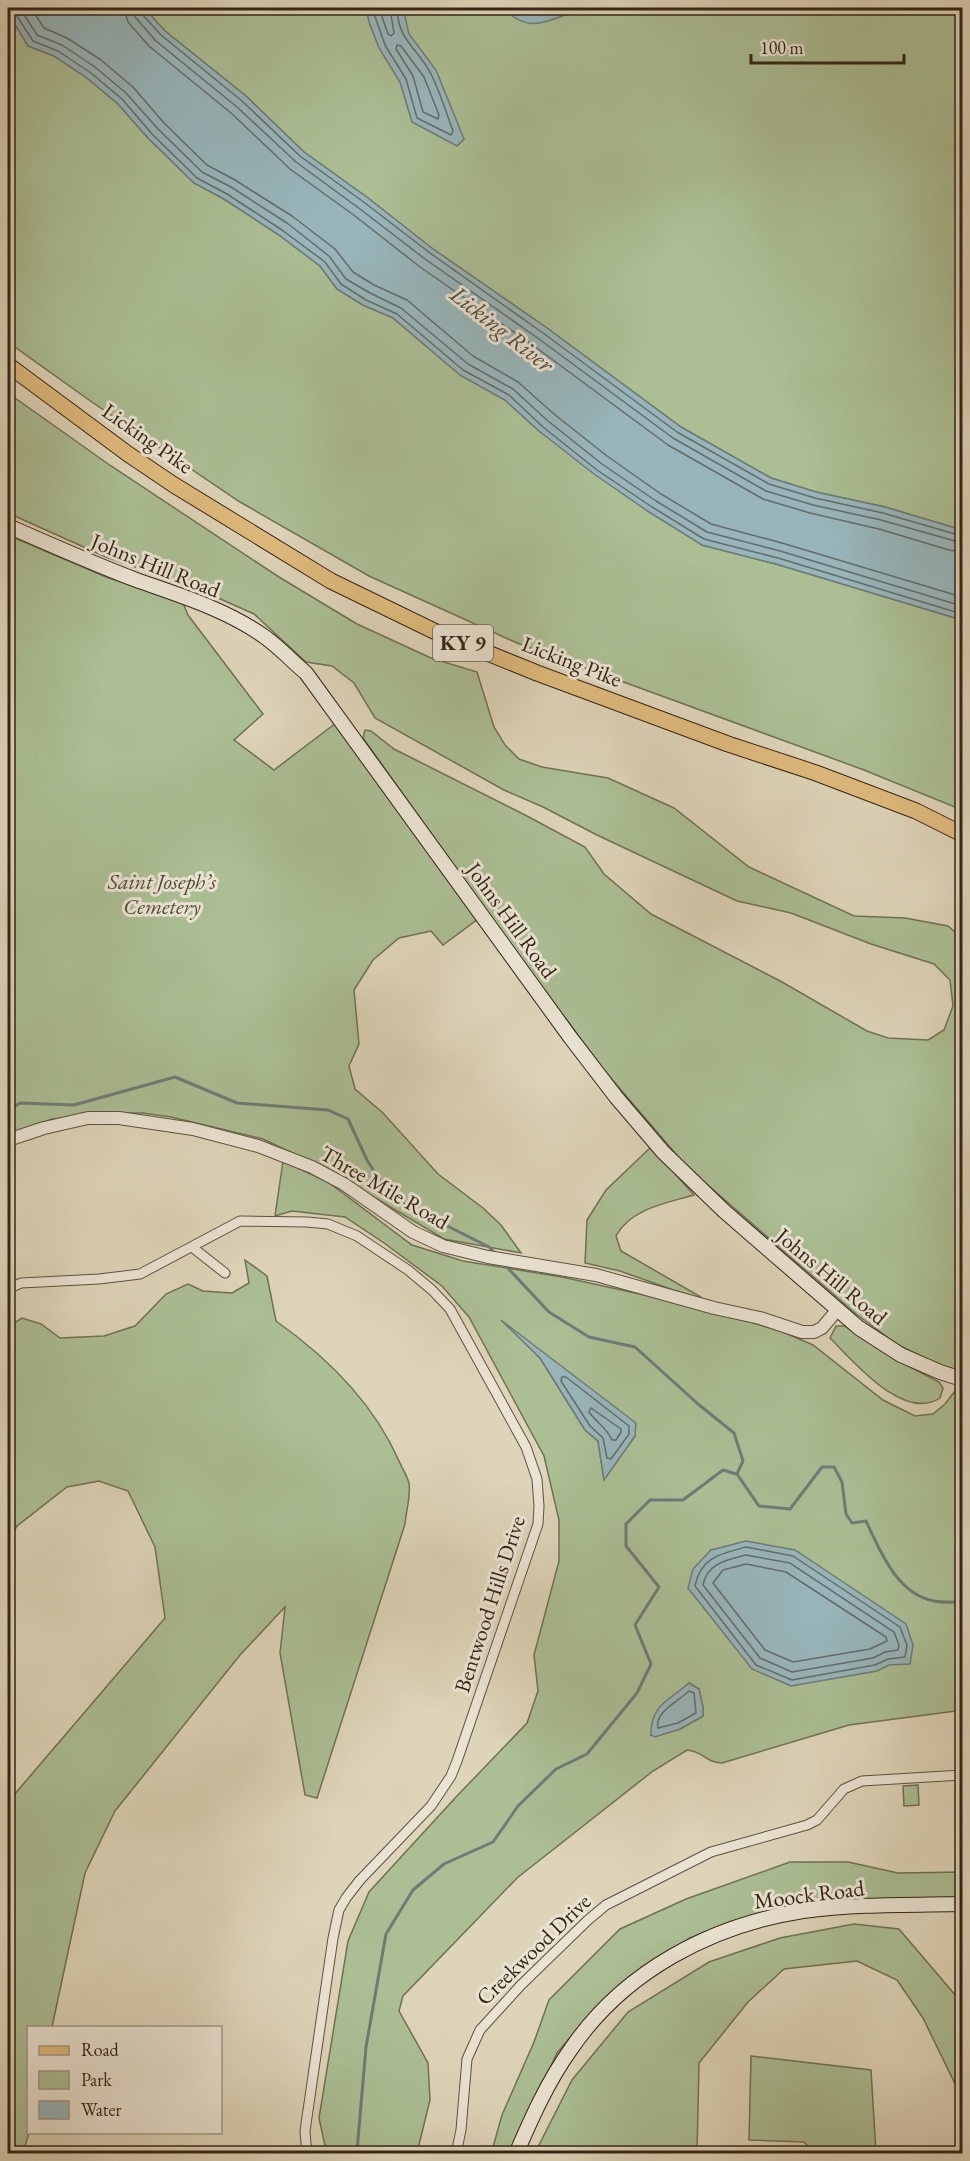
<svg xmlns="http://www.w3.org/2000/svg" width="970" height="2161" viewBox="0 0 970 2161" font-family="'EB Garamond',serif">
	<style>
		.green { fill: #abbe94; stroke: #6f7154; stroke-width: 1.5; fill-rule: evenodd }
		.water { fill: #97b5ba; stroke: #6f7b78; stroke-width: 1.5 }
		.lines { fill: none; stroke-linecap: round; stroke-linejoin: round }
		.shore { stroke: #656c67; stroke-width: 1.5 }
		.stream { stroke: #6f7b78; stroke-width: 3 }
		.minor-casing { stroke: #5e503d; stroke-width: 11 }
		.tertiary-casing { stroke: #5e503d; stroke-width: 14 }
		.secondary-casing { stroke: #332414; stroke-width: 16 }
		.primary-casing { stroke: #332414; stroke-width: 17 }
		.minor { stroke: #eae3d2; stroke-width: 9 }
		.tertiary { stroke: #eae3d2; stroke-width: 12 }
		.secondary { stroke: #eae3d2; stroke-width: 14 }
		.primary { stroke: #dfba7c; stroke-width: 15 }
		.labels { text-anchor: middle; stroke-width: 6; stroke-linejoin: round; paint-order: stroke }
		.shield { fill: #eae3d2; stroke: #6a5d4d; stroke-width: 1.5 }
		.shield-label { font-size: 21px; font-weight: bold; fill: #332414 }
		.street-label { font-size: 22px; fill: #332414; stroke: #eae3d2 }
		.park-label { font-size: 22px; font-style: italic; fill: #514a34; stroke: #eae3d2 }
		.water-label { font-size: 24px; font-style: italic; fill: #4c483e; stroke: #eae3d2 }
	</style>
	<rect width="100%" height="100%" fill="#ded4b9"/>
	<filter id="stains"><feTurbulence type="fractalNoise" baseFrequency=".00333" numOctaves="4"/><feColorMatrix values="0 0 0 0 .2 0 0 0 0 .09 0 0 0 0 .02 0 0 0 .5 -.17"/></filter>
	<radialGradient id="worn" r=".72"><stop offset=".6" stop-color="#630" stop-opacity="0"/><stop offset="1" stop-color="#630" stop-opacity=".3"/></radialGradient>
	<g class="green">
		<polygon points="144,8 962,8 962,530 885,507 816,492 771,478 681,427 547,328 433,249 368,198 304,152 246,96 165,31"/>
		<polygon points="8,13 28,46 54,56 87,78 118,104 148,138 194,183 224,199 279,235 320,266 337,289 363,305 393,318 460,375 505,400 539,431 702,545 776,564 962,620 962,810 864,770 517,643 369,576 240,502 89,400 8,342"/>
		<polygon points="8,393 111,466 279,577 357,624 431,658 477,672 494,727 505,745 519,759 542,767 608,778 674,808 749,867 854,916 905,918 948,926 962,938 962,1372 940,1365 898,1345 856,1314 687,1167 604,1070 511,945 363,738 365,730 371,731 394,749 527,816 585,847 604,874 651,914 782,982 867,1031 888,1038 928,1040 944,1030 953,1006 950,980 934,964 871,944 791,913 737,901 597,835 543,807 504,790 375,718 354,683 332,666 306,662 254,614 189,585 106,557 8,513"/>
		<polygon points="8,535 106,577 183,603 188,615 263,714 234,740 274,770 336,723 478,919 443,945 431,931 399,938 373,960 354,990 359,1044 349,1066 355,1089 383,1113 438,1174 483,1208 501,1225 521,1253 444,1239 330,1171 263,1139 171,1117 142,1113 111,1113 52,1119 8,1135"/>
		<path d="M 651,1147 L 694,1195 C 666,1203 630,1209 616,1236 L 621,1251 L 701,1297 L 704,1301 L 620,1271 L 585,1263 L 587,1220 L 606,1190 Z"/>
		<path d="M 283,1161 L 328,1182 L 412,1245 L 463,1261 L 562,1277 L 640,1294 L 737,1318 L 783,1332 L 813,1345 L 883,1400 L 915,1416 L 933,1414 L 945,1404 L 955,1391 L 962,1389 L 962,1712 L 956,1711 L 849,1725 L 722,1763 C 704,1762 705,1752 687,1750 L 653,1771 L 517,1878 L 403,1996 L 399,2011 L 428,2063 L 430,2100 L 417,2153 L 330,2153 L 325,2146 L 319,2118 L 348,1941 L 369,1892 L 456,1797 L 527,1723 L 538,1691 L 534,1655 L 559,1561 L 559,1520 L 544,1456 L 469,1317 L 442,1286 L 384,1243 L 345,1217 L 292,1211 L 275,1216 ZM 506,1324 L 635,1436 L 604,1479 L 598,1441 L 585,1430 L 540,1358 ZM 689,1683 L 699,1689 L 703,1707 L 703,1716 L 680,1729 L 656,1736 L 651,1735 L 680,1691 Z"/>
		<path d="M 245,1260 L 267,1276 L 276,1321 C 327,1357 374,1404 399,1461 C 402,1468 407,1476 409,1483 C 411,1495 406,1512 405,1524 L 317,1798 L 305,1795 L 280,1653 L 285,1607 L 240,1655 L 115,1811 L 85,1873 L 52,2027 L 28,2028 L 29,2133 L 23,2153 L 8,2153 L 8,1802 L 165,1618 L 155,1547 L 128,1491 L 99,1481 L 67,1487 L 17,1526 L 8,1541 L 8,1327 L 22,1318 L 41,1324 L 60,1338 L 104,1336 L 135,1326 L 166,1294 L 188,1284 L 203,1291 L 232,1293 L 249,1283 Z"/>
		<path d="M 836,1326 L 845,1326 L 897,1360 L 939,1382 L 943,1388 L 940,1398 C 904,1422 854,1362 830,1338 Z"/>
		<polygon points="918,1785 919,1805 904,1806 903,1786"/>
		<polygon points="790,1862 848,1862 898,1873 962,1872 962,1898 788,1908 732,1921 690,1938 641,1968 589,2015 557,2053 511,2153 491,2154 502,2115 534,2042 549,2000 620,1929 686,1899"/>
		<polygon points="854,1924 899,1929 962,2003 962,2153 957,2153 957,2088 923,2018 897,1980 857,1961 784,1969 748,2002 699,2063 697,2153 535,2153 572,2080 628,2012 709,1962 780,1938"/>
		<polygon points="751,2056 871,2070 876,2153 814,2153 804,2142 749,2140"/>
	</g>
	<g class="water">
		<polygon points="8,8 144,8 165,31 246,96 304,152 368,198 433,249 547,328 681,427 771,478 816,492 885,507 962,530 962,620 776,564 702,545 649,512 594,474 539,431 505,400 460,375 393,318 363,305 337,289 320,266 279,235 224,199 194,183 148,138 118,104 87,78 54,56 28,46 8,13"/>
		<polygon points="366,8 403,8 409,34 436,70 464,139 457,146 412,122 400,82 379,48 369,22"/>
		<path d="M 503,8 L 570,8 L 565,15 C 538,25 525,30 503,8 Z"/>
		<polygon points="501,1320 636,1423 635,1436 604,1480 598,1441 585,1430 540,1358"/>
		<polygon points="746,1541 795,1550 906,1624 913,1645 910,1664 889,1665 877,1671 791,1686 752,1669 688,1588 693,1569 711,1550"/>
		<path d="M 689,1683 L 699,1689 L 703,1707 L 703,1716 L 680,1729 L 655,1737 L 651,1735 C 650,1705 670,1700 689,1683 Z"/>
	</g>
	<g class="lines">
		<g class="shore">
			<polyline points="20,8 37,35 62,45 95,67 126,93 158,129 202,172 231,187 287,223 329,256 346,279 370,293 401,308 468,364 513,389 548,421 602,464 656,501 707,532 780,551 962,606"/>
			<polyline points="31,8 44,28 67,38 101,60 133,87 164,123 207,165 235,180 292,216 335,249 353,272 374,285 407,300 473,356 518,382 554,414 607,456 661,494 711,524 782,543 962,597"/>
			<polyline points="124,8 128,22 149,46 231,113 290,169 355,216 420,267 534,346 668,445 763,499 810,513 879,529 949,550 962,552"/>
			<polyline points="133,8 135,17 156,41 237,107 296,162 360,209 425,259 539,339 673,438 766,491 813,505 881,520 962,543"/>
			<polyline points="140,8 142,14 161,35 242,101 300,156 365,203 430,253 543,333 677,432 769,484 815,498 883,513 962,536"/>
			<path d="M 372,8 L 385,45 L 406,79 L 417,118 L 451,135 L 453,131 C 446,112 440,92 431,74 C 417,47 398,41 397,8"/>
			<polyline points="379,8 388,34 391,36 394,33 390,8"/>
			<polyline points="8,10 15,13 33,41 58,51 91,73 122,99 152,134 197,178 227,194 282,230 325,262 341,284 366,300 397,314 463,370 509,395 543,427 597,470 652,507 704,539 778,558 962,614"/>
			<polygon points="397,45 401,46 424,77 439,115 438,119 423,112 413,76 396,49"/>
			<polygon points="562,1377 566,1377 629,1426 629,1434 611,1459 607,1458 603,1438 590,1426 561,1381"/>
			<path d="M 591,1408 L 621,1429 L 621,1432 L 616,1440 L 612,1440 C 607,1428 596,1422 589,1412 Z"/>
			<path d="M 746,1547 L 793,1556 L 900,1627 L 907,1645 L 905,1657 L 888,1659 L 875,1665 L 792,1680 L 756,1665 L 695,1586 C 701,1557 720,1554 746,1547 Z"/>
			<path d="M 746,1555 L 790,1563 L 894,1632 L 899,1645 L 898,1650 L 885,1652 L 873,1658 L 792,1672 L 760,1658 L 703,1585 C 707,1563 727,1560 746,1555 Z"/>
			<polygon points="746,1564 786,1572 886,1637 887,1641 870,1649 793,1662 765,1650 713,1583 723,1570"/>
			<path d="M 689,1691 L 694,1693 L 696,1713 L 678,1723 L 658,1728 C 654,1712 679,1701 689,1691 Z"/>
		</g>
		<g class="stream">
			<polyline points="8,1110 20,1103 74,1105 175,1077 237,1103 328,1110 348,1119 367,1160 390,1197 489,1247 495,1253"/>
			<path d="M 505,1265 L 549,1312 L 589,1337 L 635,1347 L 698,1404 L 734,1433 L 743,1461 L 737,1474 L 759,1506 L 790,1509 L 822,1467 L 834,1467 L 842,1482 L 846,1514 L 852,1523 L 866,1521 C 880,1551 897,1594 934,1601 C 943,1603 954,1602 962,1602"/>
			<polyline points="357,2151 366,2047 386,1934 413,1890 444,1864 493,1842 518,1806 556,1769 587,1754 637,1693 651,1664 635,1625 659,1587 626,1546 626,1524 650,1500 683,1500 723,1470 736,1474"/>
		</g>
		<defs>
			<g id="minor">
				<polyline points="192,1247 225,1273"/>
				<polyline points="8,1289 21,1283 99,1279 140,1274 240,1221 307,1222 328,1224 340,1229 357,1236 408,1270 432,1290 450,1309 526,1447 537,1479 539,1506 538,1524 457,1761 451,1776 431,1806 360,1880 346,1898 339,1910 333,1938 305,2131 306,2144 309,2154"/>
				<polyline points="456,2154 461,2130 467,2059 480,2030 521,1985 588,1920 606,1905 711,1852 807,1825 817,1820 844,1789 862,1781 962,1775"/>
			</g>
			<polyline id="tertiary" points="8,1140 44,1128 88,1118 119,1118 193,1129 258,1146 312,1167 344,1184 413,1232 443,1246 488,1257 596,1275 714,1308 760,1318 802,1332 814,1332 822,1328 838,1309"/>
			<g id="secondary">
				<path d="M 8,526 C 51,545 94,564 139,581 C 182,596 227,610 265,637 C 280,648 292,661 306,673 L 570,1037 L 616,1097 L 663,1152 L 724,1211 L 859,1328 L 901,1355 L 940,1372 L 962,1379"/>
				<path d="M 516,2154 C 532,2117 548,2081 571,2049 C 624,1971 712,1925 803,1911 C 856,1904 910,1905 962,1904"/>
			</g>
			<polyline id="primary" points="8,365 128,454 174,485 331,581 436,632 537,673 728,744 816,773 916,811 962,834"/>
		</defs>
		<use href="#minor" class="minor-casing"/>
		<use href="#tertiary" class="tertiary-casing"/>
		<use href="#secondary" class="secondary-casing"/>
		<use href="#primary" class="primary-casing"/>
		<use href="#minor" class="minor"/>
		<use href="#tertiary" class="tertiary"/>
		<use href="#secondary" class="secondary"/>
		<use href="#primary" class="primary"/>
	</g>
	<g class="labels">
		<rect class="shield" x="433" y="625" width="60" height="36" rx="4.5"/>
		<g class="shield-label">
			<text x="463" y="650">KY 9</text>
		</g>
		<g class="street-label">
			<text transform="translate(148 438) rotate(35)" y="8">Licking Pike</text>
			<text transform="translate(156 565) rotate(22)" y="8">Johns Hill Road</text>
			<text transform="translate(572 661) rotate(21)" y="8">Licking Pike</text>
			<text transform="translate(512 920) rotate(54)" y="8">Johns Hill Road</text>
			<text transform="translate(385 1187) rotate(30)" y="8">Three Mile Road</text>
			<text transform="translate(832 1276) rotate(40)" y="8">Johns Hill Road</text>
			<text transform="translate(489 1604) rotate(-72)" y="8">Bentwood Hills Drive</text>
			<text transform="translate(809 1894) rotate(-7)" y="8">Moock Road</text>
			<text transform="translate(533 1949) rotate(-44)" y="8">Creekwood Drive</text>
		</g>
		<g class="park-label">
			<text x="162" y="889">Saint Joseph’s<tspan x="162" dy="25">Cemetery</tspan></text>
		</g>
		<g class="water-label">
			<text transform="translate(502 329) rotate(38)" y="8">Licking River</text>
		</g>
	</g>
	<rect width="970" height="2161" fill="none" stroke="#ded4b9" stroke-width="30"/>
	<rect x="9" y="9" width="952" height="2143" fill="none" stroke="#332414" stroke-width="3"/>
	<rect x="15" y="15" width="940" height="2131" fill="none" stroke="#332414" stroke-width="1.5"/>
	<rect x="27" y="2026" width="195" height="108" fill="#eae3d2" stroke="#a19786" stroke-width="1.5"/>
	<rect x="39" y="2046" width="30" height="9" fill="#dfba7c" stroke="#a19786" stroke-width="1.5"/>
	<text x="81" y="2056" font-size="18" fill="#332414">Road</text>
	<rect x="39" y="2071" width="30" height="18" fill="#abbe94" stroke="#a19786" stroke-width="1.5"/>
	<text x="81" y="2086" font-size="18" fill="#332414">Park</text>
	<rect x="39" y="2101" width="30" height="18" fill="#97b5ba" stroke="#a19786" stroke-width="1.5"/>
	<text x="81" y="2116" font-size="18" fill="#332414">Water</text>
	<path d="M751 54v9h153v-9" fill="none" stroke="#332414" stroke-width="3"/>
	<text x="760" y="54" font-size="18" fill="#332414" stroke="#eae3d2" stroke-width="4.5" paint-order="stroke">100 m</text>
	<rect width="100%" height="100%" filter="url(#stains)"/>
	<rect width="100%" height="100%" fill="url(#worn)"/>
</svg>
